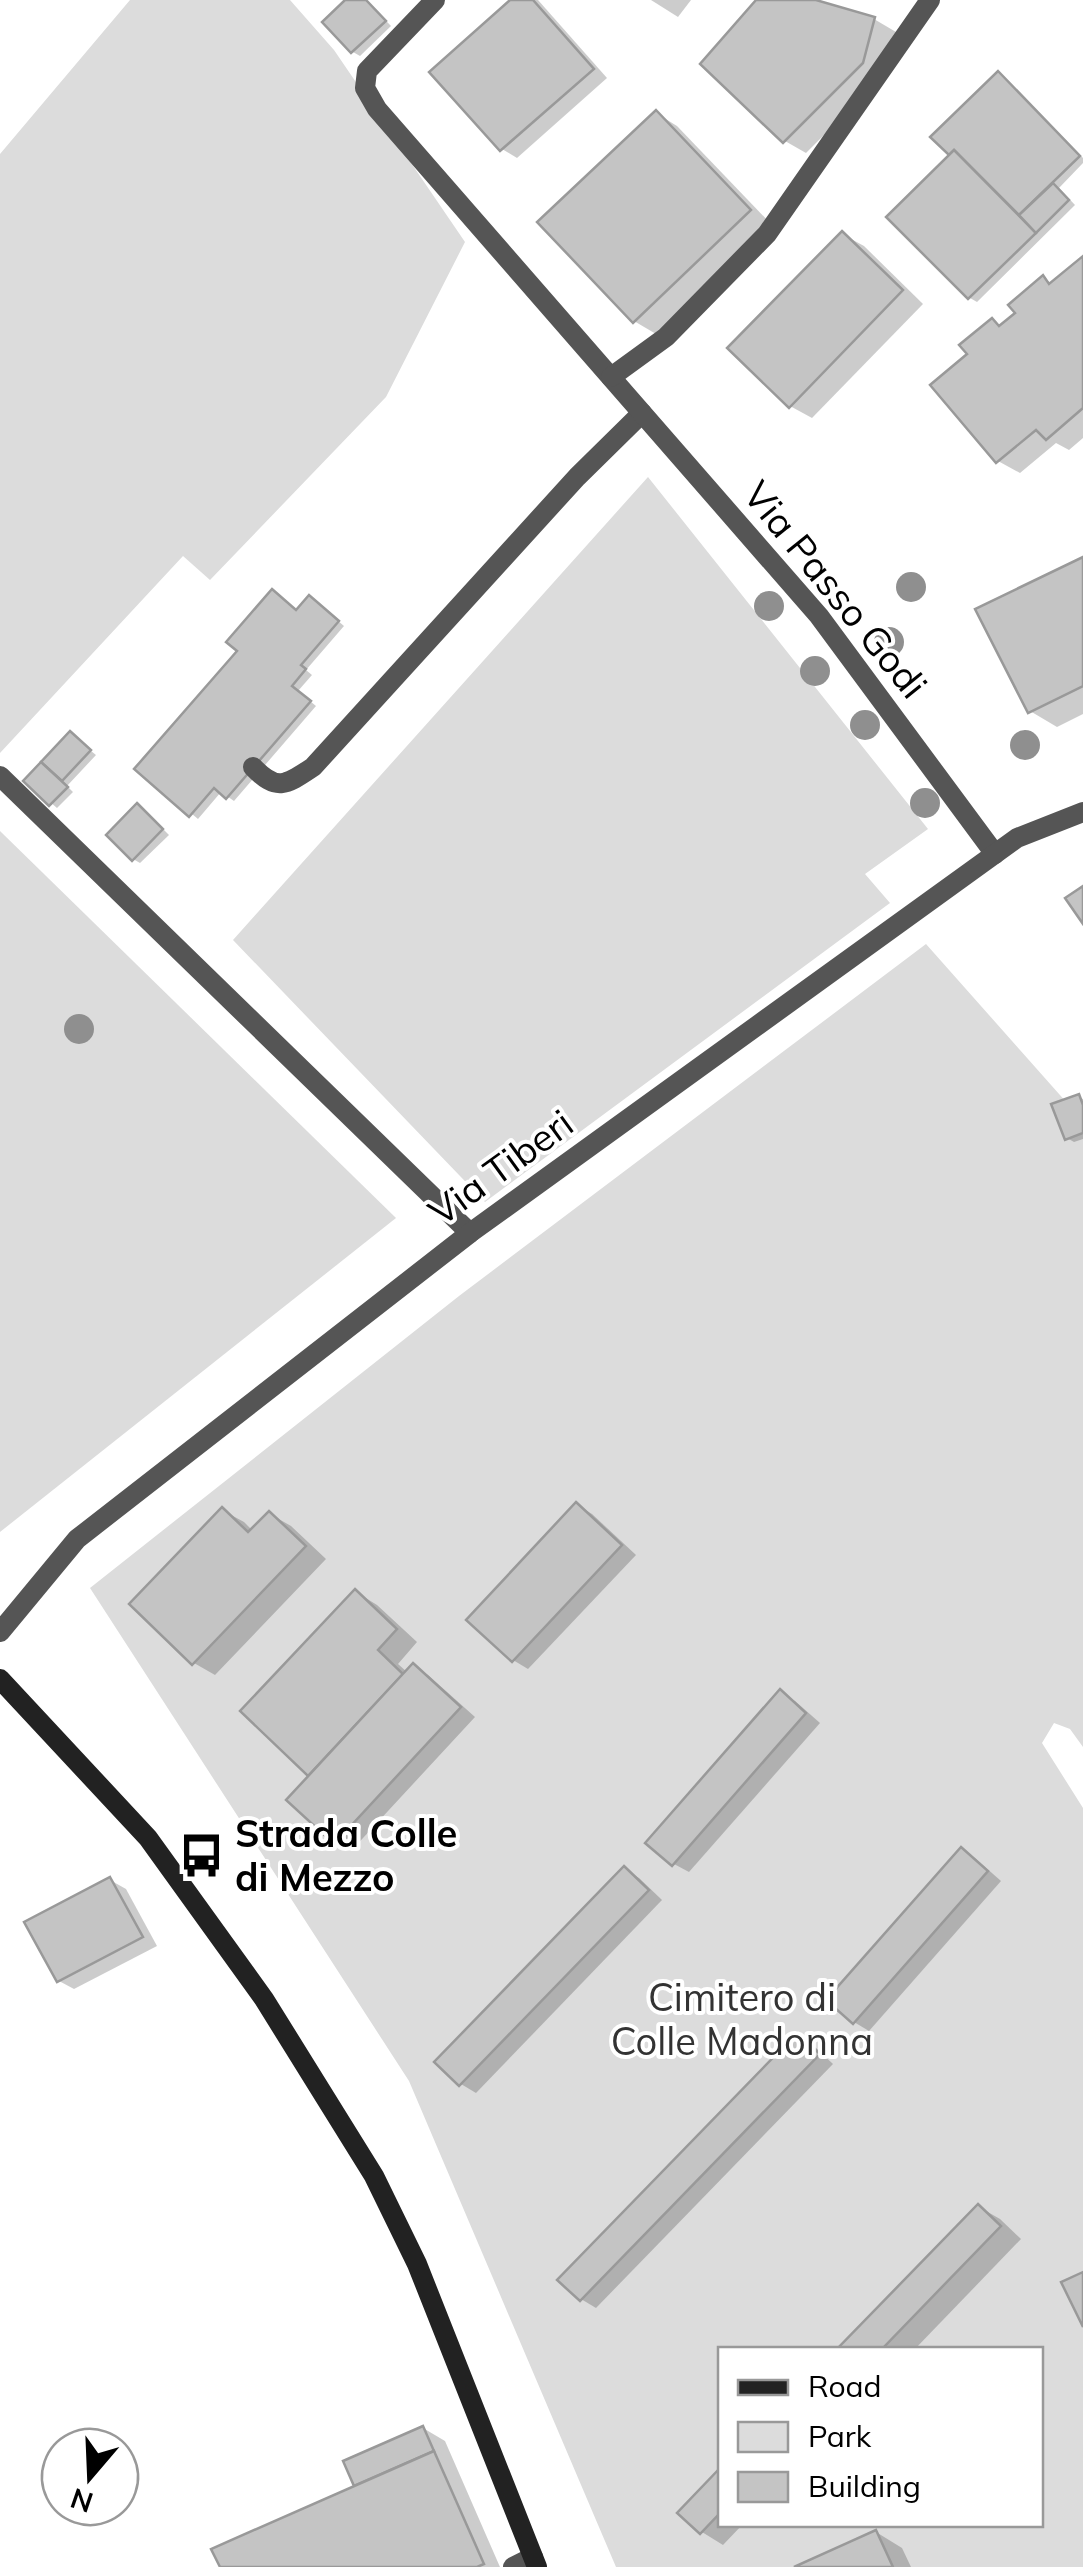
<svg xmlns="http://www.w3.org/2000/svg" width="1083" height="2567" viewBox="0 0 1083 2567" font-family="Mulish,sans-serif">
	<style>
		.green { fill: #dcdcdc; fill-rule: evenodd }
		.shadow { fill: #0003 }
		.building { fill: #c4c4c4; stroke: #999; stroke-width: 2.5 }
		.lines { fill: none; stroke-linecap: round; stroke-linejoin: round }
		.lane { stroke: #555; stroke-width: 20 }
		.street { stroke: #555; stroke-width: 20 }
		.secondary { stroke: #222; stroke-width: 20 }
		.tree { fill: #8f8f8f }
		.labels { text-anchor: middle; stroke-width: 8; stroke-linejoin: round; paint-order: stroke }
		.street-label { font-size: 38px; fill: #000; stroke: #fff }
		.poi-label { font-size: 38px; font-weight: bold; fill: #000; stroke: #fff; text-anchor: start }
		.park-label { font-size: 38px; fill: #333; stroke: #fff }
	</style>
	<rect width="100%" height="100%" fill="#fff"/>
	<g class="green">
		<polygon points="130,0 290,0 334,50 465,242 386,397 210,580 183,556 0,753 0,154"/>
		<polygon points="648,477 928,829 865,874 890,903 485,1202 233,940"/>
		<polygon points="0,831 396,1218 0,1532"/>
		<path d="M 926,944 L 1083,1121 L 1083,1747 L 1070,1729 L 1054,1723 L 1042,1743 L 1083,1808 L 1083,2567 L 616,2567 L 409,2081 L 90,1588 L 459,1296 ZM 720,2350 L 1040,2350 L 1040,2524 L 720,2524 Z"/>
	</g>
	<g class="shadow">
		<polygon points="348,0 366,0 391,26 360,56 353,52 325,22"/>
		<polygon points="514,0 538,0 607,78 517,158 502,149"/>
		<polygon points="651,0 691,0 678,17"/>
		<polygon points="759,0 807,0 874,19 896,32 884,75 806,153 785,141"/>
		<polygon points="1005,78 1083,158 1083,163 1059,188 1075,205 977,302 970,298 890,217 952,155 934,137"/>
		<polygon points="656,113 677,126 771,224 656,334 634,321"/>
		<polygon points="842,234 864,246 923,304 812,418 790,406"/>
		<polygon points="1083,259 1083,438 1069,450 1056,443 1020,473 998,461 971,354 992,321 1002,327 1018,313 1043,278 1053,284"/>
		<polygon points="1083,560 1083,714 1057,727 1030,711"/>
		<polygon points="316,602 344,626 306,670 312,675 298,691 316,706 234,801 221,792 198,819 138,769 240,651 297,612"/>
		<polygon points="70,734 96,755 67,786 73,792 57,808 26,781"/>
		<polygon points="144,810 169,835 140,863 133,859"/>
		<polygon points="1078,1097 1083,1099 1083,1139 1074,1142 1067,1138"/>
		<polygon points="577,1505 592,1514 636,1555 528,1669 513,1660"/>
		<polygon points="222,1510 244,1522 253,1531 270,1514 291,1526 326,1559 215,1675 194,1663"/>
		<polygon points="356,1592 377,1605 417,1642 398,1664 407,1672 413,1666 428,1675 475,1717 351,1851 336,1842 289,1800 312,1776 244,1711"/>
		<polygon points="780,1693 795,1701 820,1723 689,1872 674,1864"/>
		<polygon points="961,1850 976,1859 1001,1881 869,2031 854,2022"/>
		<polygon points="624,1869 639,1878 662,1900 476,2093 461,2084 438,2062"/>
		<polygon points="110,1880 126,1889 157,1946 74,1989 59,1981"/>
		<polygon points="798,2036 813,2045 833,2064 596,2308 581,2299"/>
		<polygon points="979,2207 1000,2219 1021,2239 914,2350 840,2350"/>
		<polygon points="423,2428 445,2441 500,2567 222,2567 357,2488 346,2463"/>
		<polygon points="720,2472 720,2524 743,2524 723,2545 702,2532 680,2513"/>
		<polygon points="876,2532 902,2548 911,2567 800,2567"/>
	</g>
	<g class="building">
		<polygon points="345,0 366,0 386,21 351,53 322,22"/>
		<polygon points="510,0 533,0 594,69 500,151 429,72"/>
		<polygon points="756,0 816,0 875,17 863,63 783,143 700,64"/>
		<polygon points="998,71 1080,156 1019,215 954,150 949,155 930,137"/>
		<polygon points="656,110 751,210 633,323 537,222"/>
		<polygon points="954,150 1036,233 968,299 886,217"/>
		<polygon points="1053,183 1069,200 1036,233 1019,215"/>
		<polygon points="842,231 903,290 789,408 727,348"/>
		<polygon points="1083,256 1083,408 1046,440 1036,430 996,463 930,385 967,354 959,345 992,318 999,326 1015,313 1008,305 1043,275 1049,284"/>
		<polygon points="1083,557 1083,686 1028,713 975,609"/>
		<polygon points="272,589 296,610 309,595 339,621 301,665 306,669 292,686 311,701 226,799 214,788 189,817 134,769 237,651 226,642"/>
		<polygon points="70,731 91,750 62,781 41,762"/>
		<polygon points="41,762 68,787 49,806 23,781"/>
		<polygon points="137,803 163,829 132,861 106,835"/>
		<polygon points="1083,886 1083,924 1065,898"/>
		<polygon points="1079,1094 1083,1105 1083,1133 1065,1140 1051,1104"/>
		<polygon points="576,1502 622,1545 512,1662 466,1620"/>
		<polygon points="222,1507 248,1532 269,1511 306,1546 192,1665 129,1604"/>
		<polygon points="355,1589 397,1629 378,1650 403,1674 308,1776 240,1711"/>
		<polygon points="413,1663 461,1707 334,1844 286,1800"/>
		<polygon points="780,1689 806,1713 672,1866 645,1843"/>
		<polygon points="961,1847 988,1871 853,2024 826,2000"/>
		<polygon points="624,1866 649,1890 459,2086 434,2062"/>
		<polygon points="110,1877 143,1937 57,1982 24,1922"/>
		<polygon points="797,2033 820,2054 580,2301 557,2280"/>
		<polygon points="978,2204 1001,2226 881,2350 836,2350"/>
		<polygon points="1083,2272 1083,2327 1061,2282"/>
		<polygon points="423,2426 434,2451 354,2486 343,2461"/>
		<polygon points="434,2451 484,2564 477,2567 220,2567 211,2549"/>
		<polygon points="720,2468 720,2513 700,2534 677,2513"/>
		<polygon points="876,2530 893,2567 794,2567"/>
	</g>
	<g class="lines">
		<g class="lane">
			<path d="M 253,767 C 277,792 286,785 313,767 L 577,477 L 642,413"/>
			<polyline points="0,776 470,1233"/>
			<polyline points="513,2567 533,2557"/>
		</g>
		<g class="street">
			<polyline points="435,0 367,71 365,88 377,109 819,616 995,854"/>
			<polyline points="611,377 666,337 767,234 930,0"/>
			<polyline points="0,1632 77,1539 470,1233 1017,838 1083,812"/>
		</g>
		<polyline class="secondary" points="0,1679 148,1838 264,1999 374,2176 417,2264 537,2567"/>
	</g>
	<g class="tree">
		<circle cx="911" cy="587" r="15"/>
		<circle cx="769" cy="606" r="15"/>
		<circle cx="889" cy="642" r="15"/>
		<circle cx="815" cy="671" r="15"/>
		<circle cx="865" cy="725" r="15"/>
		<circle cx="1025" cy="745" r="15"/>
		<circle cx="925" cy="803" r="15"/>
		<circle cx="79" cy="1029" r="15"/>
	</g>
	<defs>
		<symbol id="bus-bare" viewBox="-9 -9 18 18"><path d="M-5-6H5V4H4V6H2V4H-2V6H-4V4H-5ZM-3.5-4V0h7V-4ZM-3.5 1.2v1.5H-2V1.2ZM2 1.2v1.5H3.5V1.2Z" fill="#000" stroke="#fff" stroke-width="2.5" paint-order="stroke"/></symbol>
	</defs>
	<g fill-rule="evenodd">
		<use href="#bus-bare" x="170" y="1824" width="63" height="63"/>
	</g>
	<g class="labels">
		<g class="street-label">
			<text transform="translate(835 590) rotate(51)" y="13">Via Passo Godi</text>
			<text transform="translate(501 1168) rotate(-36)" y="13">Via Tiberi</text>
		</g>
		<g class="poi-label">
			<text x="235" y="1847">Strada Colle<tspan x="235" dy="44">di Mezzo</tspan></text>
		</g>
		<g class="park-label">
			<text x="742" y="2011">Cimitero di<tspan x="742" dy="44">Colle Madonna</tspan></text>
		</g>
	</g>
	<rect x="718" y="2347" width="325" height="180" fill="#ffffff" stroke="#999999" stroke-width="2.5"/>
	<rect x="738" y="2380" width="50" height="15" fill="#222222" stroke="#999999" stroke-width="2.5"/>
	<text x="808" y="2397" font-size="30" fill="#000000">Road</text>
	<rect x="738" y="2422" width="50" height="30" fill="#dcdcdc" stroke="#999999" stroke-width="2.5"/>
	<text x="808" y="2447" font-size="30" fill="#000000">Park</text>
	<rect x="738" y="2472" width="50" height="30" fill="#c4c4c4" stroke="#999999" stroke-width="2.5"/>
	<text x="808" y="2497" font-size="30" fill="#000000">Building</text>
	<g transform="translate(90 2477) rotate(199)"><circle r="48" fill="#ffffff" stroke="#999999" stroke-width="2.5"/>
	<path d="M0-8L18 38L0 25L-18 38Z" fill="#000000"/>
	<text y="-15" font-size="28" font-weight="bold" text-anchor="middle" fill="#000000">N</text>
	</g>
</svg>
